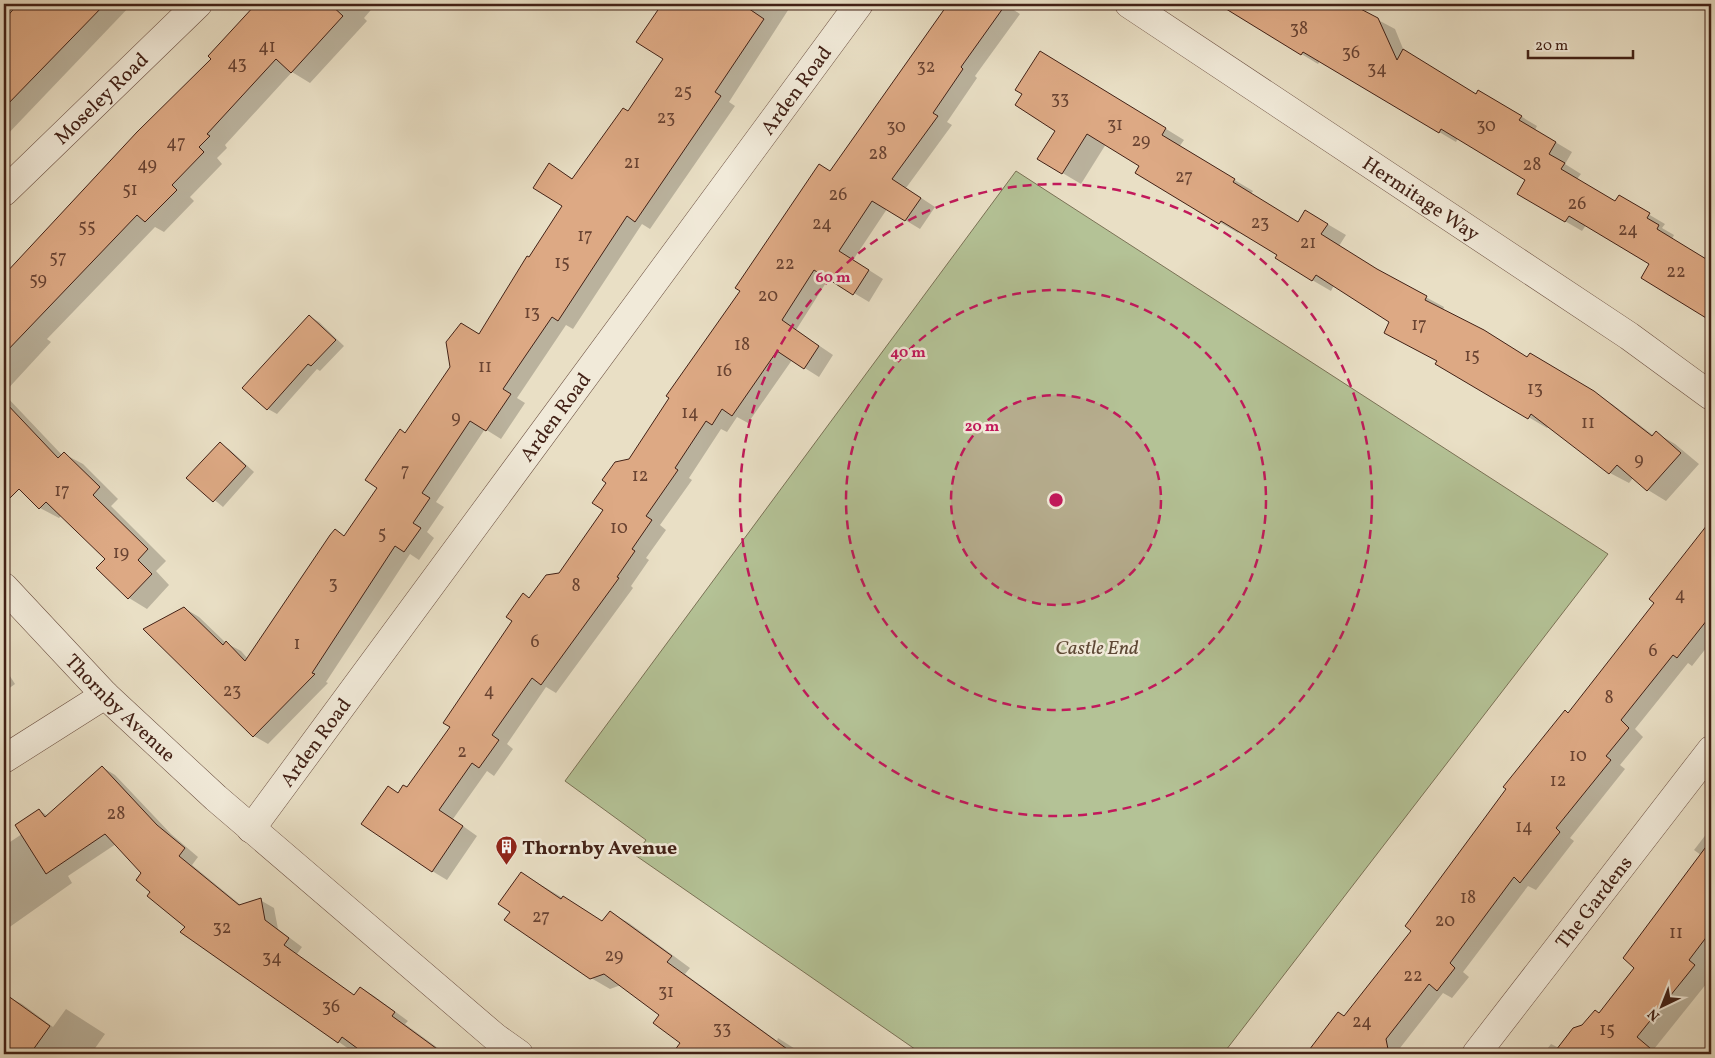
<svg xmlns="http://www.w3.org/2000/svg" width="1715" height="1058" viewBox="0 0 1715 1058" font-family="Vollkorn,serif">
	<style>
		.green { fill: #b4c296; stroke: #7b7256 }
		.shadow { fill: #0003 }
		.building { fill: #dda984; stroke: #422116 }
		.lines { fill: none; stroke-linecap: round; stroke-linejoin: round }
		.minor-casing { stroke: #6c5042; stroke-width: 29 }
		.minor { stroke: #f1ead9; stroke-width: 28 }
		.ring { fill: none; stroke: #c2185b; stroke-width: 2.5; stroke-dasharray: 9 6 }
		.labels { text-anchor: middle; stroke-width: 5; stroke-linejoin: round; paint-order: stroke }
		.number-label { font-size: 18px; fill: #694332 }
		.street-label { font-size: 20px; fill: #422116; stroke: #f1ead9 }
		.park-label { font-size: 20px; font-style: italic; fill: #5e4936; stroke: #f1ead9 }
		.poi-label { font-size: 20px; font-weight: bold; fill: #422116; stroke: #f1ead9; text-anchor: start }
		.centre { fill: #c2185b; stroke: #f1ead9; stroke-width: 2.5 }
		.ring-label { font-size: 15px; text-anchor: middle; font-weight: bold; fill: #c2185b; stroke: #f1ead9; stroke-width: 5; stroke-linejoin: round; paint-order: stroke }
	</style>
	<rect width="100%" height="100%" fill="#e9dfc5"/>
	<filter id="stains"><feTurbulence type="fractalNoise" baseFrequency=".004" numOctaves="4"/><feColorMatrix values="0 0 0 0 .2 0 0 0 0 .09 0 0 0 0 .02 0 0 0 .5 -.17"/></filter>
	<radialGradient id="worn" r=".72"><stop offset=".6" stop-color="#630" stop-opacity="0"/><stop offset="1" stop-color="#630" stop-opacity=".3"/></radialGradient>
	<polygon class="green" points="1016,171 1608,554 1223,1054 922,1054 635,855 646,840 565,781"/>
	<g class="shadow">
		<polygon points="23,4 132,4 4,138 4,23"/>
		<polygon points="260,4 376,4 364,18 367,21 310,83 292,72 225,145 227,148 217,158 222,164 190,197 194,201 164,232 155,227 47,339 51,342 4,393 4,277 78,197 213,59 228,36"/>
		<polygon points="705,4 792,4 729,102 735,106 650,229 642,224 573,329 566,325 517,398 525,403 501,439 485,429 436,502 444,507 427,532 434,538 419,560 410,554 326,682 328,683 268,744 254,736 145,629 184,608 199,617 226,643 241,651 248,659 335,531 345,537 378,488 406,434 479,335 564,206 550,165 573,179 628,112"/>
		<polygon points="948,4 1005,4 1020,14 975,76 977,78 947,122 952,125 906,188 935,207 920,229 887,209 853,260 883,279 869,302 829,278 796,330 833,355 819,377 792,360 748,423 737,417 727,432 721,429 689,478 692,480 660,525 666,530 646,558 649,560 631,586 633,588 556,693 546,687 507,744 513,749 494,776 487,771 453,819 477,836 447,880 432,871 363,824 407,789 451,727 530,599 560,574 605,510 630,460"/>
		<polygon points="1219,4 1301,4 1323,17 1331,4 1348,4 1395,29 1404,51 1476,95 1479,91 1537,126 1535,130 1572,152 1565,164 1581,174 1577,179 1616,203 1619,197 1665,224 1662,228 1674,235 1672,239 1711,262 1711,319 1642,277 1650,264 1586,225 1582,231 1518,194 1527,180 1458,138 1456,142 1320,61 1318,64"/>
		<polygon points="1059,63 1184,140 1179,147 1253,191 1251,194 1298,223 1324,222 1346,235 1339,246 1387,276 1444,307 1443,310 1528,358 1548,365 1612,404 1654,436 1656,433 1675,444 1699,464 1666,501 1648,490 1633,478 1629,483 1610,473 1549,426 1547,428 1437,364 1438,361 1391,322 1334,285 1331,291 1312,280 1279,254 1240,231 1238,233 1136,173 1141,166 1106,144 1081,184 1039,159 1057,130"/>
		<polygon points="309,316 319,322 344,346 320,371 317,369 277,414 268,409"/>
		<polygon points="4,394 62,455 64,454 83,464 118,499 111,506 166,561 156,571 169,585 147,609 129,598 107,559 62,515 59,518 40,508 4,470"/>
		<polygon points="220,444 229,449 254,472 223,507 188,478"/>
		<polygon points="1711,522 1711,642 1692,666 1688,663 1635,729 1643,737 1620,765 1625,769 1570,838 1574,841 1536,890 1528,886 1463,972 1469,977 1452,998 1443,993 1400,1048 1401,1054 1308,1054 1338,1014 1345,1017 1413,931 1569,714 1656,602 1651,598"/>
		<polygon points="4,667 15,684 4,692"/>
		<polygon points="102,767 115,775 171,834 198,857 192,865 242,906 260,900 274,908 278,929 302,947 297,954 355,996 361,988 374,996 408,1021 405,1024 446,1054 356,1054 182,932 187,927 152,891 143,873 116,844 68,876 72,883 4,931 4,846 22,834 39,810 48,816"/>
		<polygon points="1711,828 1711,965 1707,971 1711,978 1650,1054 1543,1054 1551,1044 1559,1048 1600,1014 1636,968 1701,855 1694,850"/>
		<polygon points="521,873 603,922 610,912 629,923 690,968 685,974 777,1041 778,1038 803,1054 698,1054 655,1023 661,1015 621,985 610,989 591,978 512,911"/>
		<polygon points="4,995 22,1004 53,1027 66,1009 105,1034 91,1054 4,1054"/>
	</g>
	<g class="building">
		<polygon points="18,4 105,4 4,108 4,20"/>
		<polygon points="256,4 330,4 343,16 291,73 276,59 207,134 210,136 199,147 204,152 172,185 177,190 145,222 137,215 4,354 4,275 137,132 211,59 208,56"/>
		<polygon points="662,4 742,4 764,19 715,92 721,96 635,222 627,216 558,321 552,317 526,355 503,389 511,394 486,431 470,421 422,493 430,498 413,523 421,528 404,552 395,546 312,673 315,674 253,737 143,629 184,607 223,645 226,641 245,661 330,535 335,529 344,536 377,488 365,480 400,429 405,433 450,367 446,342 461,323 479,334 527,256 529,257 562,206 533,188 549,163 572,179 623,108 628,111 663,59 636,42"/>
		<polygon points="948,4 1006,4 961,67 963,69 933,113 938,116 892,179 921,198 905,221 872,201 839,251 869,270 853,295 814,270 782,320 819,346 804,369 777,351 732,416 722,409 712,425 706,421 675,468 678,470 646,516 652,520 632,549 635,551 617,577 619,578 541,685 532,678 492,735 499,740 479,768 472,763 439,810 463,826 432,872 361,824 388,786 398,793 403,785 407,787 450,727 443,723 512,621 506,617 523,593 529,598 546,575 559,573 603,510 592,503 606,483 602,480 615,462 629,459 669,398 666,396 740,291 735,288 819,164 830,171"/>
		<polygon points="1218,4 1351,4 1378,18 1397,60 1403,49 1476,94 1478,90 1522,116 1519,120 1556,142 1549,154 1565,163 1561,169 1615,201 1619,195 1650,213 1647,218 1659,225 1657,229 1711,262 1711,321 1641,278 1649,264 1569,216 1565,222 1517,194 1525,180 1441,129 1439,133 1303,52 1301,55"/>
		<polygon points="1040,51 1166,128 1162,135 1235,179 1233,182 1298,222 1305,210 1328,224 1321,234 1377,269 1427,296 1425,300 1484,330 1527,357 1530,353 1594,391 1652,436 1656,431 1681,453 1647,491 1617,465 1609,474 1531,414 1528,419 1435,364 1437,361 1384,333 1389,322 1316,275 1312,281 1275,258 1277,255 1221,221 1219,224 1135,173 1139,166 1087,134 1062,174 1037,159 1055,131 1015,105 1022,94 1015,90"/>
		<polygon points="309,315 336,340 311,366 308,364 267,410 242,388"/>
		<polygon points="4,401 58,458 64,452 100,487 93,495 148,549 138,560 152,574 128,599 96,568 105,559 46,502 39,509 19,489 4,504"/>
		<polygon points="220,442 246,466 213,502 186,478"/>
		<polygon points="1711,520 1711,615 1677,658 1673,655 1621,720 1629,728 1606,756 1611,760 1556,828 1560,832 1520,883 1514,877 1450,963 1455,968 1437,991 1429,984 1408,1011 1386,1039 1389,1054 1306,1054 1338,1012 1344,1016 1411,931 1405,926 1506,789 1503,787 1565,710 1568,713 1654,603 1649,599"/>
		<polygon points="102,766 157,825 185,848 179,856 239,905 261,898 265,920 289,938 284,945 354,995 360,987 395,1012 392,1016 444,1054 365,1054 342,1037 338,1043 180,932 185,927 147,896 150,892 136,880 141,873 105,834 46,874 15,825 39,809 45,817"/>
		<polygon points="1711,840 1711,931 1689,960 1695,965 1637,1037 1657,1054 1553,1054 1573,1028 1582,1025 1595,1010 1599,1013 1634,968 1623,958"/>
		<polygon points="521,872 561,899 563,896 602,921 610,911 672,956 667,962 794,1054 672,1054 680,1043 653,1023 659,1015 604,974 590,979 504,920 510,912 498,904"/>
		<polygon points="4,993 50,1026 30,1054 4,1054"/>
	</g>
	<g class="lines">
		<defs>
			<g id="minor">
				<path id="s1" d="M 1129,4 L 1629,336 L 1711,396"/>
				<path id="s2" d="M 4,192 L 198,4"/>
				<path id="s3" d="M 4,587 L 105,695 L 216,798 L 495,1037 L 519,1054"/>
				<polyline points="4,759 105,695"/>
				<path id="s4" d="M 251,829 L 859,4"/>
				<path id="s5" d="M 1476,1054 L 1711,750"/>
			</g>
		</defs>
		<use href="#minor" class="minor-casing"/>
		<use href="#minor" class="minor"/>
	</g>
	<circle cx="1056" cy="500" r="105" fill="#c2185b" fill-opacity=".12"/>
	<g class="ring">
		<circle cx="1056" cy="500" r="105"/>
		<circle cx="1056" cy="500" r="210"/>
		<circle cx="1056" cy="500" r="316"/>
	</g>
	<defs>
		<symbol id="building-pin" viewBox="-11 -11 22 30"><path d="M0 17L-7.5 6A9.5 9.5 0 1 1 7.5 6Z" fill="#8f2418" stroke="#f1ead9"/><path d="M-4-6H4V6H1V3H-1V6H-4ZM-2.5-4.3h1.7v1.8h-1.7ZM.8-4.3h1.7v1.8H.8ZM-2.5-1h1.7V.8h-1.7ZM.8-1h1.7V.8H.8Z" fill="#fff"/></symbol>
	</defs>
	<g fill-rule="evenodd">
		<use href="#building-pin" x="494" y="834" width="25" height="34"/>
	</g>
	<g class="labels">
		<g class="number-label">
			<text x="1299" y="34">38</text>
			<text x="267" y="52">41</text>
			<text x="1351" y="58">36</text>
			<text x="237" y="69">43</text>
			<text x="926" y="72">32</text>
			<text x="1377" y="74">34</text>
			<text x="683" y="97">25</text>
			<text x="1060" y="104">33</text>
			<text x="666" y="123">23</text>
			<text x="1115" y="130">31</text>
			<text x="1486" y="131">30</text>
			<text x="896" y="132">30</text>
			<text x="1141" y="146">29</text>
			<text x="176" y="148">47</text>
			<text x="878" y="159">28</text>
			<text x="632" y="168">21</text>
			<text x="147" y="170">49</text>
			<text x="1532" y="170">28</text>
			<text x="1184" y="182">27</text>
			<text x="130" y="195">51</text>
			<text x="838" y="200">26</text>
			<text x="1577" y="209">26</text>
			<text x="1260" y="228">23</text>
			<text x="822" y="229">24</text>
			<text x="87" y="232">55</text>
			<text x="1628" y="235">24</text>
			<text x="585" y="241">17</text>
			<text x="1308" y="248">21</text>
			<text x="58" y="263">57</text>
			<text x="562" y="268">15</text>
			<text x="785" y="269">22</text>
			<text x="1676" y="277">22</text>
			<text x="38" y="285">59</text>
			<text x="768" y="301">20</text>
			<text x="532" y="318">13</text>
			<text x="1419" y="330">17</text>
			<text x="742" y="350">18</text>
			<text x="1472" y="361">15</text>
			<text x="485" y="372">11</text>
			<text x="724" y="376">16</text>
			<text x="1535" y="394">13</text>
			<text x="690" y="418">14</text>
			<text x="456" y="423">9</text>
			<text x="1588" y="428">11</text>
			<text x="1639" y="465">9</text>
			<text x="405" y="476">7</text>
			<text x="640" y="481">12</text>
			<text x="62" y="496">17</text>
			<text x="619" y="533">10</text>
			<text x="382" y="539">5</text>
			<text x="121" y="558">19</text>
			<text x="333" y="589">3</text>
			<text x="576" y="591">8</text>
			<text x="1680" y="600">4</text>
			<text x="535" y="647">6</text>
			<text x="297" y="649">1</text>
			<text x="1653" y="656">6</text>
			<text x="232" y="696">23</text>
			<text x="489" y="696">4</text>
			<text x="1609" y="703">8</text>
			<text x="462" y="757">2</text>
			<text x="1578" y="761">10</text>
			<text x="1558" y="786">12</text>
			<text x="116" y="819">28</text>
			<text x="1524" y="832">14</text>
			<text x="1468" y="903">18</text>
			<text x="541" y="922">27</text>
			<text x="1445" y="926">20</text>
			<text x="222" y="933">32</text>
			<text x="1676" y="938">11</text>
			<text x="614" y="961">29</text>
			<text x="272" y="963">34</text>
			<text x="1413" y="981">22</text>
			<text x="666" y="997">31</text>
			<text x="331" y="1012">36</text>
			<text x="1362" y="1027">24</text>
			<text x="722" y="1034">33</text>
			<text x="1607" y="1035">15</text>
		</g>
		<g class="street-label">
			<text dy="7" stroke="none"><textPath href="#s4" startOffset="918">Arden Road</textPath></text>
			<text dy="7" stroke="none"><textPath href="#s2" startOffset="135">Moseley Road</textPath></text>
			<text dy="7" stroke="none"><textPath href="#s1" startOffset="351">Hermitage Way</textPath></text>
			<text dy="7" stroke="none"><textPath href="#s4" startOffset="512">Arden Road</textPath></text>
			<text dy="7" stroke="none"><textPath href="#s3" startOffset="168">Thornby Avenue</textPath></text>
			<text dy="7" stroke="none"><textPath href="#s4" startOffset="108">Arden Road</textPath></text>
			<text dy="7" stroke="none"><textPath href="#s5" startOffset="192">The Gardens</textPath></text>
		</g>
		<g class="park-label">
			<text x="1097" y="654">Castle End</text>
		</g>
		<g class="poi-label">
			<text x="522" y="854">Thornby Avenue</text>
		</g>
	</g>
	<circle cx="1056" cy="500" r="8" class="centre"/>
	<g class="ring-label">
		<text x="833" y="282">60 m</text>
		<text x="908" y="357">40 m</text>
		<text x="982" y="431">20 m</text>
	</g>
	<rect width="1715" height="1058" fill="none" stroke="#e9dfc5" stroke-width="20"/>
	<rect x="5" y="5" width="1705" height="1048" fill="none" stroke="#422116" stroke-width="2.5"/>
	<rect x="10" y="10" width="1695" height="1038" fill="none" stroke="#422116"/>
	<g transform="translate(1662 1006) rotate(223)" stroke="#f1ead9" stroke-width="4" paint-order="stroke">
	<path d="M0-4L9 19L0 12L-9 19Z" fill="#422116"/>
	<text y="-8" font-size="14" font-weight="bold" text-anchor="middle" fill="#422116">N</text>
	</g>
	<path d="M1528 50v8h105v-8" fill="none" stroke="#422116" stroke-width="2.5"/>
	<text x="1535" y="50" font-size="15" fill="#422116" stroke="#f1ead9" stroke-width="4" paint-order="stroke">20 m</text>
	<rect width="100%" height="100%" filter="url(#stains)"/>
	<rect width="100%" height="100%" fill="url(#worn)"/>
</svg>
